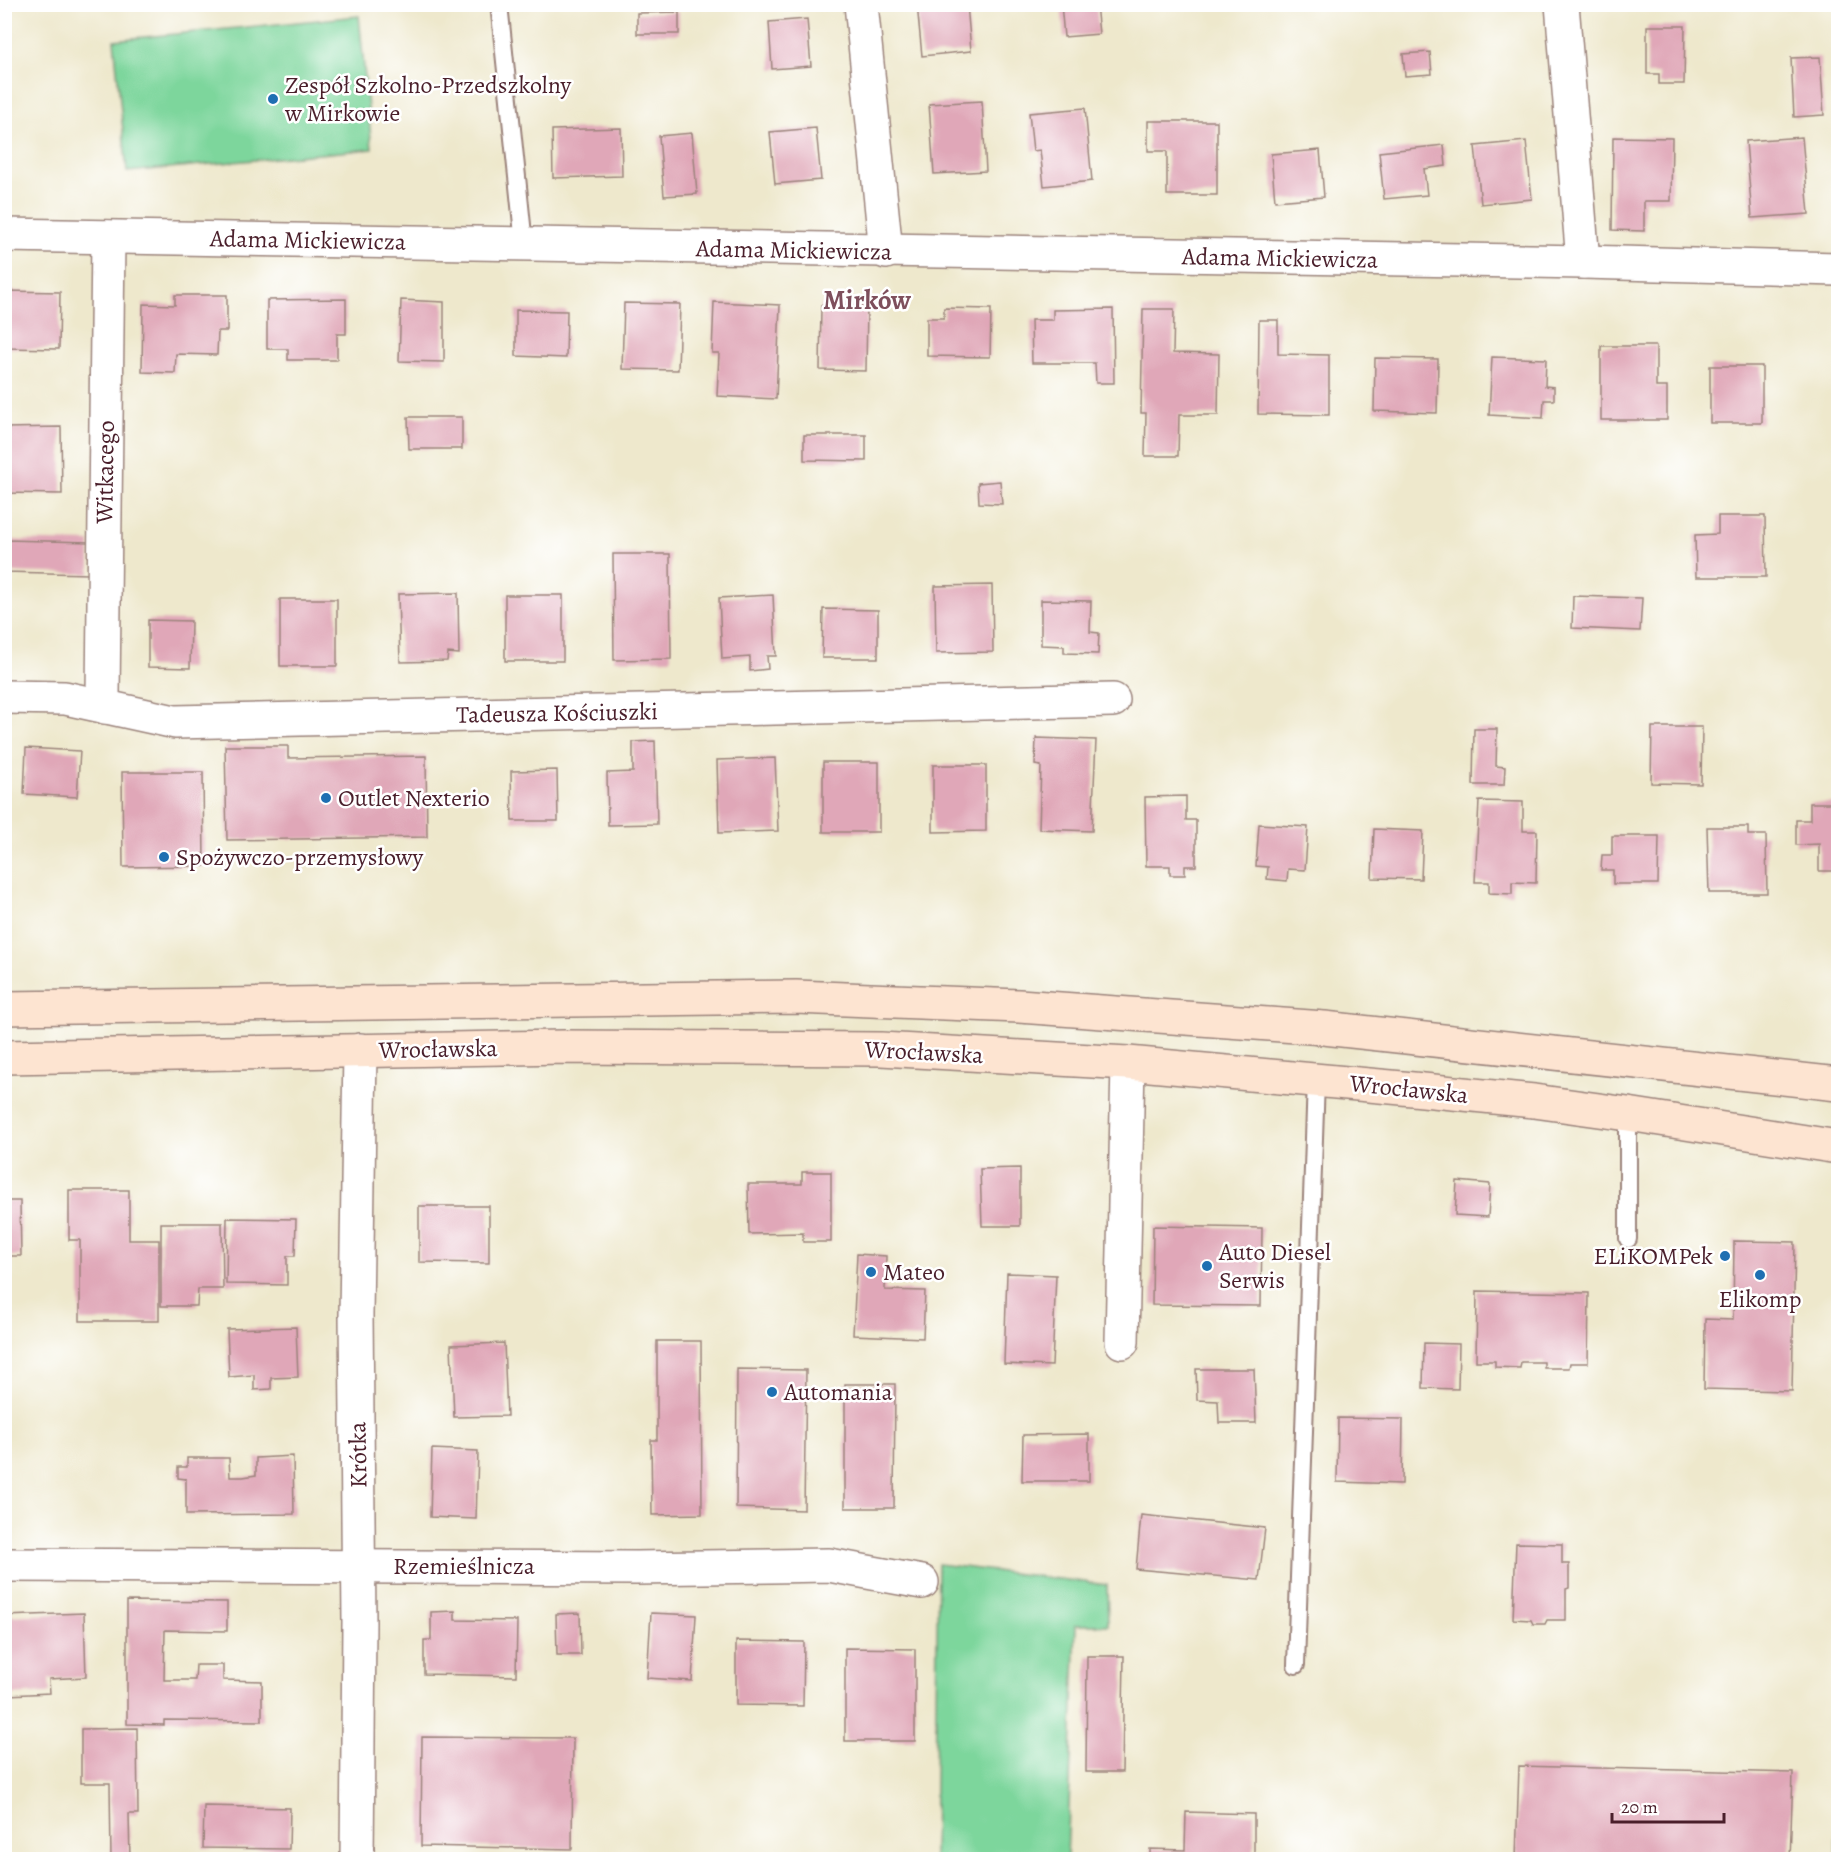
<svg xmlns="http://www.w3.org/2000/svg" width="1843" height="1864" viewBox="0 0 1843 1864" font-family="Alegreya,serif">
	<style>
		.green { fill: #7dd69c; stroke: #647a64; stroke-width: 1.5 }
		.building { fill: #e0a7b8 }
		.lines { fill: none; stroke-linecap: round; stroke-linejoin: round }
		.service-casing { stroke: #9c847c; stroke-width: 20 }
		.minor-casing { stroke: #9c847c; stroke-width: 36 }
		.secondary-casing { stroke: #9c847c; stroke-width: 36 }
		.service { stroke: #fff; stroke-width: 16 }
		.minor { stroke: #fff; stroke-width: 33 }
		.secondary { stroke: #fde4d1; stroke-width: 33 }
		.poi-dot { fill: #1f6fb2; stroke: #fff; stroke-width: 2 }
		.labels { text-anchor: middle; stroke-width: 5; stroke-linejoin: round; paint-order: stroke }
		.poi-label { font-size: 24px; fill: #4a1f2b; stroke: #fff; text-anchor: start }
		.street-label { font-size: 24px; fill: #4a1f2b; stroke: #fff }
		.quarter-label { font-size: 27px; font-weight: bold; fill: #7e4f5c; stroke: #fff }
	</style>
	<rect width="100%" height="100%" fill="#fff"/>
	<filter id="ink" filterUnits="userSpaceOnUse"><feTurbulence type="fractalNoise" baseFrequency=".0167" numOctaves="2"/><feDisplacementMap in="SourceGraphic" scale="12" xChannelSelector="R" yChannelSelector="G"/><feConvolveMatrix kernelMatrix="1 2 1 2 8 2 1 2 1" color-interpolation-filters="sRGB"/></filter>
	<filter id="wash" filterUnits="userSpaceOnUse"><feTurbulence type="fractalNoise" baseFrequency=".008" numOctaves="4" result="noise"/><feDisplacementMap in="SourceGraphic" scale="24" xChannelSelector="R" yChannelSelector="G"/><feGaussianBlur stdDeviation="1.35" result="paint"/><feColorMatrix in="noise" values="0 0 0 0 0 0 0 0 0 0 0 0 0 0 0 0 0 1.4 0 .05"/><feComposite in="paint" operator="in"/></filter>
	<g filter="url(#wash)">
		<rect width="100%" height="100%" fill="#eee8cc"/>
		<g class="green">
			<polygon points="359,16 372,149 127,172 114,40"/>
			<polygon points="938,1564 1107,1585 1108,1625 1076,1625 1067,1859 934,1859"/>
			<polygon points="1838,1721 1838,1859 1836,1860 1836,1859"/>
		</g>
		<g id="blocks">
			<g class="building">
				<polygon points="917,4 967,4 971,51 922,56"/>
				<polygon points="1061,4 1096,4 1099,34 1064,37"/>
				<polygon points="679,12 679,34 637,34 637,13"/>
				<polygon points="807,19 811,66 772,69 769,22"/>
				<polygon points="1647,26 1685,26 1684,84 1659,84 1659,74 1647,74"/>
				<polygon points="1430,52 1432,74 1405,76 1403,54"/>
				<polygon points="1820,57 1824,115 1794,117 1791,58"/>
				<polygon points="982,101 986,171 934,174 929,104"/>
				<polygon points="1085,108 1092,181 1044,186 1040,150 1033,151 1029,113"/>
				<polygon points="1148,121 1217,121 1217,195 1167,195 1167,151 1148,151"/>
				<polygon points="621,128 622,176 553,178 552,130"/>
				<polygon points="816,128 821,180 775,184 770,132"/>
				<polygon points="692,133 697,194 664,196 659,136"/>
				<polygon points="1613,137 1672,138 1671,201 1644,201 1644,231 1612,230"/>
				<polygon points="1802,137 1809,214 1752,218 1746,141"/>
				<polygon points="1526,141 1532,199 1481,204 1475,146"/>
				<polygon points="1444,145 1446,166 1424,169 1427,195 1384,199 1379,152"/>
				<polygon points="1320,150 1324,197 1275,201 1271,154"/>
				<polygon points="4,291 60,292 59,349 4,348"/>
				<polygon points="175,295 227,295 227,331 218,331 217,355 176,354 175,373 142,372 143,304 175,305"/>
				<polygon points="346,299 346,334 337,334 337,360 288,360 288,349 267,349 267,300"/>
				<polygon points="401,300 444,302 444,362 399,361"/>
				<polygon points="714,302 780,305 776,399 717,396 719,353 712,353"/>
				<polygon points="624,303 680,304 678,370 622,369"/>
				<polygon points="821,305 867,306 866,371 820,370"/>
				<polygon points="944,308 991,309 990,357 927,356 927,318 944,318"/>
				<polygon points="1113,309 1114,383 1096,383 1095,363 1032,363 1031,320 1053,320 1053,310"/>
				<polygon points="1143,309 1174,309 1173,353 1219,354 1218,415 1179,415 1178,456 1145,456 1146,413 1141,413"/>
				<polygon points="516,310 567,311 566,358 516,356"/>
				<polygon points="1259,320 1278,320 1278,354 1329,355 1329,415 1258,414"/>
				<polygon points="1601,346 1656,346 1656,387 1667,387 1667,420 1601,420"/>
				<polygon points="1492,357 1546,359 1545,386 1554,387 1554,400 1544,400 1543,418 1489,415"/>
				<polygon points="1375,358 1438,359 1437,413 1374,411"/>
				<rect x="1710" y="366" width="52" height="57"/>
				<polygon points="408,417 462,417 462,449 409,449"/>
				<polygon points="61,427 62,494 4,493 4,428"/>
				<polygon points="804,435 866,435 866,461 804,460"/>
				<polygon points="1000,481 1002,504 979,503 978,483"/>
				<polygon points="1718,516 1765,516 1766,577 1696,577 1695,535 1718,534"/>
				<polygon points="4,540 90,542 90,574 4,572"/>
				<polygon points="613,554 670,554 671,659 614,660"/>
				<polygon points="992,585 993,652 936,653 935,586"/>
				<polygon points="458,593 459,654 448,653 447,661 400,662 398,594"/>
				<rect x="505" y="595" width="58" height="66"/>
				<polygon points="773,595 776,656 767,656 768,669 750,671 750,657 722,659 719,598"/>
				<polygon points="1573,596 1642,598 1640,631 1572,628"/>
				<rect x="280" y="599" width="57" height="67"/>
				<polygon points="1041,600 1091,601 1090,632 1099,633 1098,654 1064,653 1064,646 1041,645"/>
				<polygon points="823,609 878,610 878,658 822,658"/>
				<polygon points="148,620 191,621 190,668 148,667"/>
				<polygon points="1652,727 1702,727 1701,784 1651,783"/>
				<polygon points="1474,729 1497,729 1496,766 1505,767 1504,785 1473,785"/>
				<polygon points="1036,738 1096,740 1092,831 1039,829 1041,766 1035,765"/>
				<polygon points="655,741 657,824 608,825 607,773 633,772 633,742"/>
				<polygon points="225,746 288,746 288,758 426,756 427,837 227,840"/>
				<polygon points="26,748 80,751 77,797 24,794"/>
				<polygon points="775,758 778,831 719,833 717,760"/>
				<rect x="823" y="762" width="56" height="70"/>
				<polygon points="933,765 986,765 986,831 933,832"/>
				<polygon points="557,770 558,821 512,821 511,771"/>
				<polygon points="122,772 203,772 204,866 123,867"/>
				<polygon points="1186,796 1186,820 1196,820 1196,866 1185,866 1185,875 1170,875 1170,866 1146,866 1145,797"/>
				<polygon points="1479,801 1523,802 1523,831 1537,831 1536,883 1512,882 1512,894 1489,893 1489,882 1475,882"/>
				<polygon points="1810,803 1838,803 1838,871 1819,871 1819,844 1796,845 1796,820 1810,820"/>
				<polygon points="1259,824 1308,827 1305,870 1288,869 1287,881 1267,879 1268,867 1256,866"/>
				<polygon points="1707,827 1748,827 1748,835 1766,835 1767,893 1709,893"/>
				<polygon points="1374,829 1423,831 1421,879 1372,878"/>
				<polygon points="1612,836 1659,836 1658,884 1613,884 1613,870 1601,870 1602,855 1612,855"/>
				<polygon points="1020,1168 1020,1226 982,1226 980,1169"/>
				<polygon points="802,1172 831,1172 831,1242 803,1242 803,1233 749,1234 748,1184 802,1184"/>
				<polygon points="1457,1181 1490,1184 1488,1217 1455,1215"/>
				<polygon points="69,1190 129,1190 129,1240 159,1240 159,1321 80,1321 80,1240 69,1240"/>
				<polygon points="4,1201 20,1201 21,1256 4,1256"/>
				<polygon points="419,1206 489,1206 489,1263 419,1262"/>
				<polygon points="227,1218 296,1219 295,1256 287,1256 287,1285 226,1284"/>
				<polygon points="161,1223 222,1223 223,1289 198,1289 197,1306 161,1306"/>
				<polygon points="1153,1226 1262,1228 1261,1306 1152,1305"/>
				<polygon points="1734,1241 1795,1242 1792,1391 1704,1389 1705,1319 1733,1320"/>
				<polygon points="857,1254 886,1256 885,1290 925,1291 923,1338 853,1335"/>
				<polygon points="1007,1273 1056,1275 1052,1366 1004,1364"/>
				<polygon points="1477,1291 1589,1293 1588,1363 1570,1363 1569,1368 1544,1368 1544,1362 1521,1362 1520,1368 1495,1367 1495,1361 1476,1361"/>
				<polygon points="296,1327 298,1377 271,1378 271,1389 254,1390 254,1375 229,1377 227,1329"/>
				<polygon points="657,1341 701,1341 702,1514 652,1515 651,1440 657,1440"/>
				<polygon points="504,1343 507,1416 454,1417 451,1345"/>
				<polygon points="1424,1343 1459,1344 1458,1389 1423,1388"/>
				<polygon points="737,1369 806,1370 804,1510 736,1508"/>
				<polygon points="1196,1369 1254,1369 1256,1423 1219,1423 1218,1401 1197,1400"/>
				<polygon points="845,1384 895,1384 894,1508 845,1508"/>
				<polygon points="1338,1418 1403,1419 1402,1484 1337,1482"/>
				<polygon points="1089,1434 1089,1481 1022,1481 1023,1435"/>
				<polygon points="432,1449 478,1451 476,1519 430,1517"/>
				<polygon points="293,1456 294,1514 186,1515 186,1479 178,1478 178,1467 187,1467 187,1458 229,1458 230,1477 243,1477 256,1475 256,1458"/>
				<polygon points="1141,1515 1265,1528 1259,1580 1136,1569"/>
				<polygon points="1516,1543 1562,1544 1562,1564 1569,1564 1569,1588 1566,1589 1566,1620 1547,1620 1545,1624 1533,1624 1531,1620 1513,1619"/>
				<polygon points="127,1601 227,1602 227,1631 165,1630 164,1680 195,1680 196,1665 223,1665 223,1680 262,1681 262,1721 164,1720 164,1725 127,1724"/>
				<polygon points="455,1611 455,1620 517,1621 516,1676 424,1674 424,1640 431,1640 431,1612"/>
				<polygon points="84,1613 86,1677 49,1679 50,1693 8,1695 5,1616"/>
				<polygon points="580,1613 581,1655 557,1655 556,1614"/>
				<polygon points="651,1613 696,1615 692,1681 647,1678"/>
				<polygon points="736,1641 804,1642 803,1706 736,1705"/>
				<polygon points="845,1648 915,1649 915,1741 845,1741"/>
				<polygon points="1087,1656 1124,1656 1122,1772 1086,1772"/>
				<polygon points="137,1728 138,1814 129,1814 130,1860 111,1860 110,1783 81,1783 81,1729"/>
				<polygon points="422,1737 573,1738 572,1849 421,1846"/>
				<polygon points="1519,1766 1793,1773 1790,1860 1516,1860"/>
				<polygon points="204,1806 290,1808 289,1849 203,1848"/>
				<polygon points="1186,1812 1254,1814 1254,1860 1150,1860 1150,1849 1185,1850"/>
			</g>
		</g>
	</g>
	<g filter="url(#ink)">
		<use href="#blocks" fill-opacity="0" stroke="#9c847c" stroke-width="1.5"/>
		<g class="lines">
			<defs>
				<g id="service">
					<polyline points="499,4 524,244"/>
					<polyline points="1628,1239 1628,1114"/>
					<polyline points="1296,1665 1316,1080"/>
				</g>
				<g id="minor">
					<polyline points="861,4 886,252"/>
					<polyline points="1562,4 1583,262"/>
					<polyline points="4,235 1583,262 1838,269"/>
					<polyline points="4,697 65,698 175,722 1113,700"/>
					<polyline points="105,707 103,696 108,237"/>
					<polyline points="1122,1342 1128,1063"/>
					<polyline points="4,1565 636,1568 829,1565 922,1582"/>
					<polyline points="357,1860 359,1622 356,1315 360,1050"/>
				</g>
				<g id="secondary">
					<polyline points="4,1008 796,997 1019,1006 1324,1028 1838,1084"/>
					<polyline points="4,1057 564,1047 881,1049 1128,1063 1413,1089 1534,1101 1628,1114 1838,1147"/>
				</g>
			</defs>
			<use href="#service" class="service-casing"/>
			<use href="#minor" class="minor-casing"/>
			<use href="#secondary" class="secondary-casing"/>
			<use href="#service" class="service"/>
			<use href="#minor" class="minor"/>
			<use href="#secondary" class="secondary"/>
		</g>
	</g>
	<g class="poi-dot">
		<circle cx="273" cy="99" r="6"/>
		<circle cx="326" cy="798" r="6"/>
		<circle cx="164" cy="857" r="6"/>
		<circle cx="1725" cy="1256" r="6"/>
		<circle cx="1207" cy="1266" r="6"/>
		<circle cx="871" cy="1272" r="6"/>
		<circle cx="1760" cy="1275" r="6"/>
		<circle cx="772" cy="1392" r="6"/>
	</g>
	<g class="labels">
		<g class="poi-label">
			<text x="285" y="93">Zespół Szkolno-Przedszkolny<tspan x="285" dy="28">w Mirkowie</tspan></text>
			<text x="338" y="806">Outlet Nexterio</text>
			<text x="176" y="865">Spożywczo-przemysłowy</text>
			<text x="1219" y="1260">Auto Diesel<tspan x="1219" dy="28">Serwis</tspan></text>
			<text x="1713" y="1264" text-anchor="end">ELiKOMPek</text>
			<text x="883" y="1280">Mateo</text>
			<text x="1760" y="1307" text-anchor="middle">Elikomp</text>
			<text x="784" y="1400">Automania</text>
		</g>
		<g class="street-label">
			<text transform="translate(308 240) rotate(1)" y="8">Adama Mickiewicza</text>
			<text transform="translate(794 250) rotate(1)" y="8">Adama Mickiewicza</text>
			<text transform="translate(1280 258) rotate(1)" y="8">Adama Mickiewicza</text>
			<text transform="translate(105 472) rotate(-89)" y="8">Witkacego</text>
			<text transform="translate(557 713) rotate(-1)" y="8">Tadeusza Kościuszki</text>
			<text transform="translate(438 1049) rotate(-1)" y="8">Wrocławska</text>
			<text transform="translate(924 1052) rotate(3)" y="8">Wrocławska</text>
			<text transform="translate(1409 1089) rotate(6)" y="8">Wrocławska</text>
			<text transform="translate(358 1455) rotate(-91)" y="8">Krótka</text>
			<text x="464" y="1574">Rzemieślnicza</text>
		</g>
		<g class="quarter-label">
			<text x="867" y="309">Mirków</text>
		</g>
	</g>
	<rect width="1843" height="1864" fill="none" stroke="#fff" stroke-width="24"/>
	<path d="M1612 1813v9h112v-9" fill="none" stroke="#4a1f2b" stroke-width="3"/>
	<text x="1621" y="1813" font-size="18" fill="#4a1f2b" stroke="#ffffff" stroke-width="4.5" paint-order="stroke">20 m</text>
</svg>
